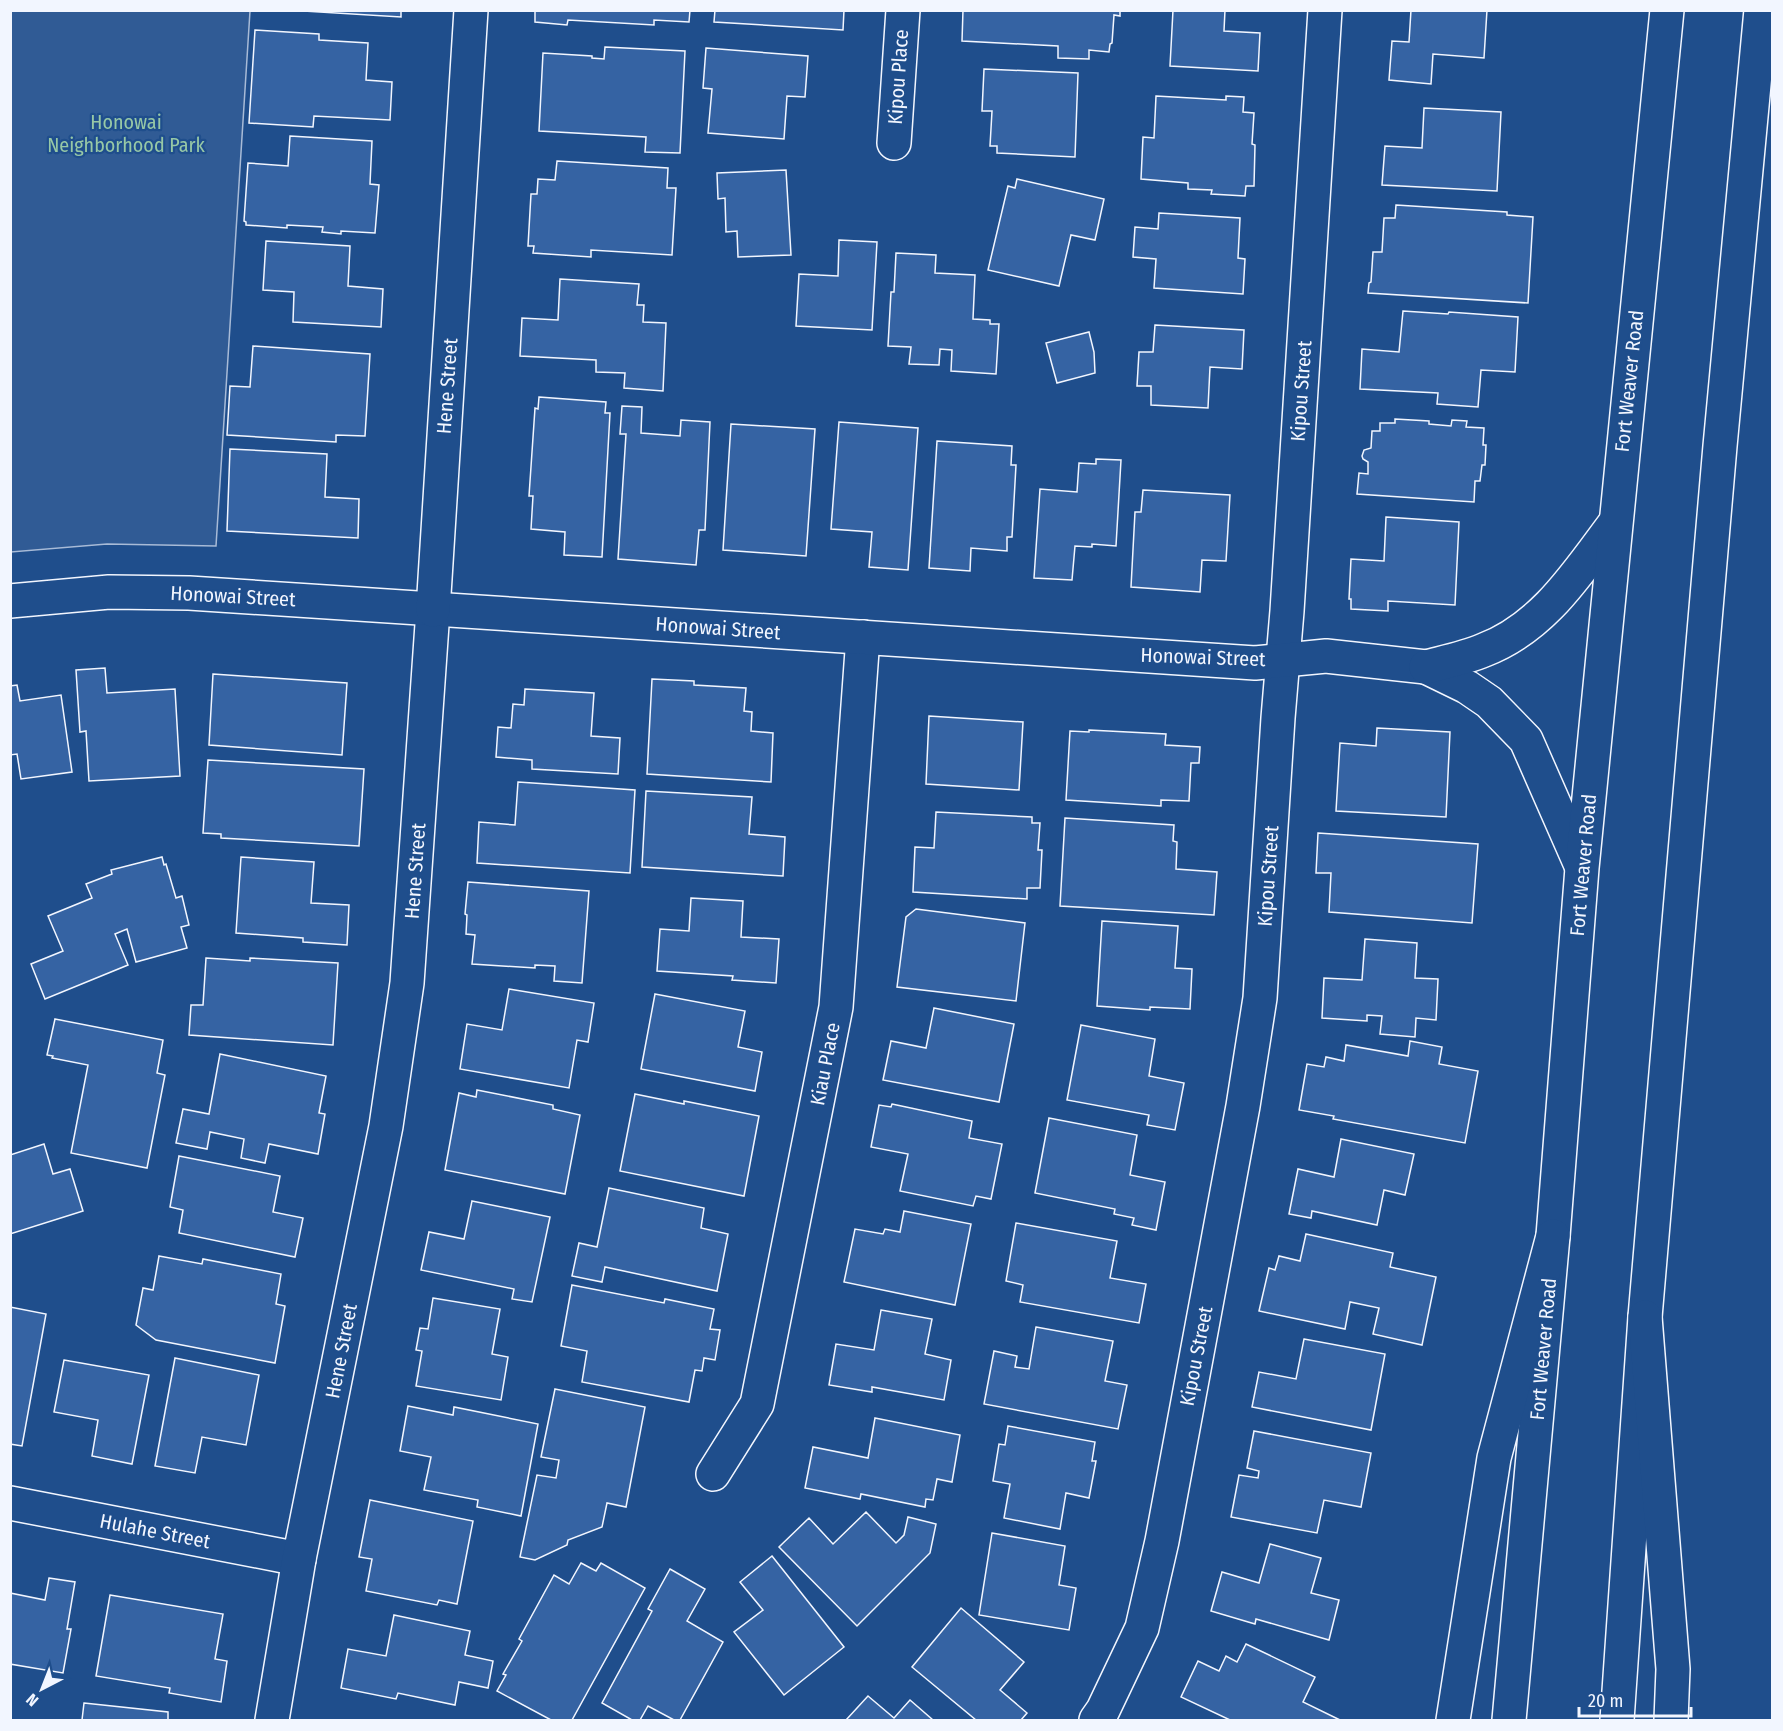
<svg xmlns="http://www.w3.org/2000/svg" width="1783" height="1731" viewBox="0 0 1783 1731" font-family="'Fira Sans Condensed',sans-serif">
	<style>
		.green { fill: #305b95; stroke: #a8bbd7; stroke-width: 1.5 }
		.building { fill: #3563a3; stroke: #f2f6ff; stroke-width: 1.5 }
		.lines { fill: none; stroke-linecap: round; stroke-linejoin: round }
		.minor-casing { stroke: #f2f6ff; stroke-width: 36 }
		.tertiary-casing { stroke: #f2f6ff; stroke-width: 36 }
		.trunk-casing { stroke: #f2f6ff; stroke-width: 36 }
		.motorway-casing { stroke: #f2f6ff; stroke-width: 36 }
		.minor { stroke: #1f4e8c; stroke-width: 33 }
		.tertiary { stroke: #1f4e8c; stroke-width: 33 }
		.trunk { stroke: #1f4e8c; stroke-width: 33 }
		.motorway { stroke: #1f4e8c; stroke-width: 33 }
		.labels { text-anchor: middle; stroke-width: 4.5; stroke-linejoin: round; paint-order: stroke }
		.street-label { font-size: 20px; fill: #f2f6ff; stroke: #1f4e8c }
		.park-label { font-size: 20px; fill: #97c8a6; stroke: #1f4e8c }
	</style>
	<rect width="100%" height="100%" fill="#1f4e8c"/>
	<polygon class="green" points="10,11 250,11 216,546 107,544 11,552"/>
	<g class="building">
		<polygon points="287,10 401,10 401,17"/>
		<polygon points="535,10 690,10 689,22 654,20 654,25 568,20 567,25 535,22"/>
		<polygon points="715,10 844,10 843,30 714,22"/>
		<polygon points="963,10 1120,10 1120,16 1114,15 1112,43 1110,44 1109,52 1089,50 1089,59 1058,58 1058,46 962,41"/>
		<polygon points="1173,10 1225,10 1224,31 1260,33 1258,71 1170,66"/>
		<polygon points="1411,10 1487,10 1484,58 1433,54 1431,84 1389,80 1392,41 1409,42"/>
		<polygon points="255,30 319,34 319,40 368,43 366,80 392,82 390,120 314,116 313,127 249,123"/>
		<polygon points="605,47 685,51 680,153 645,152 646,137 539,131 543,53 592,56 592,58 604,59"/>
		<polygon points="706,48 808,56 805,97 787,96 784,139 708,133 712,89 703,88"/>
		<polygon points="984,69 1078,73 1075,157 997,153 997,146 990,146 992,111 982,111"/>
		<polygon points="1156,96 1226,100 1226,96 1244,97 1243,112 1254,113 1252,144 1255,145 1254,186 1246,186 1245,196 1211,194 1212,190 1188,189 1188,183 1141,179 1143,137 1154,138"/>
		<polygon points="1424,108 1501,112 1497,191 1382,185 1385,146 1422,148"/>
		<polygon points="290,136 372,141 370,184 379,185 375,233 341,231 341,234 322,232 323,227 287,225 287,228 246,225 246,222 244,221 248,163 288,166"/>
		<polygon points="557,161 668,168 667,188 676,188 672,255 591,250 591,257 533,253 534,246 528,246 531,194 537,194 538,179 555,180"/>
		<polygon points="786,170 791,255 738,257 737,231 726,232 725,198 718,199 717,173"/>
		<polygon points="1017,179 1104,199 1095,240 1071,235 1059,286 988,270 1008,186 1015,188"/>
		<polygon points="1396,205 1507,212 1507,215 1533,217 1528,303 1368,293 1369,283 1371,282 1373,252 1382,252 1384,218 1395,218"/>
		<polygon points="1159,213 1240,218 1238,258 1245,259 1243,294 1154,288 1156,259 1133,257 1135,227 1158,229"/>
		<polygon points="839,240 877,242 872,330 796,326 799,274 838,276"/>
		<polygon points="266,241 350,246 348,286 383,289 381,327 293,322 294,292 263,290"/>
		<polygon points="896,253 936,255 935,273 975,275 973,319 990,320 990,324 999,324 996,374 951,371 952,350 940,349 939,365 909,364 911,347 888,346 891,292 894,292"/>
		<polygon points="560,279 639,284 637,305 644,305 643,322 666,323 663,391 624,388 625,373 596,372 596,360 520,356 522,318 558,320"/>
		<polygon points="1403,311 1448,314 1449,312 1518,317 1515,372 1481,370 1478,407 1437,404 1438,393 1360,389 1362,349 1399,352"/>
		<polygon points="1155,325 1244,330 1242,369 1210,367 1208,408 1151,405 1151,386 1137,386 1139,352 1153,352"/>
		<polygon points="1089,332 1094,352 1095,373 1057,383 1046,343"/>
		<polygon points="253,346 370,354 365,436 336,435 336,442 227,435 230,386 250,387"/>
		<polygon points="539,397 606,402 605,413 610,413 602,557 564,555 565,532 531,529 533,496 529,496 535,408 538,409"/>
		<polygon points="622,406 642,407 641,433 680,436 681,420 710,422 705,530 699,530 696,565 618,559 626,434 620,434"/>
		<polygon points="1395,419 1429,421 1429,424 1451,426 1452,420 1467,421 1466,427 1484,428 1483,445 1486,445 1485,465 1482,465 1480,481 1475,481 1474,502 1357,494 1359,473 1368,474 1368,462 1363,459 1362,456 1364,450 1371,448 1372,431 1380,431 1380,423 1395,423"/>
		<polygon points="839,422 918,428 908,570 869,567 872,532 831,529"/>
		<polygon points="731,424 815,429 806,556 723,550"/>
		<polygon points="937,441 1012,446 1011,465 1016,465 1012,537 1007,537 1007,551 971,548 970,571 929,568"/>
		<polygon points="230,449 327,454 325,497 359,499 358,538 227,531"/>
		<polygon points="1096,459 1121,460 1116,546 1092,544 1092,547 1075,546 1072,580 1034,578 1040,489 1077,492 1079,463 1096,464"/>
		<polygon points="1143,490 1230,495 1226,561 1202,560 1200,592 1131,587 1135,512 1141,512"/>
		<polygon points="1386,517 1459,522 1455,605 1388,601 1388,611 1351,609 1351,599 1349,599 1351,559 1384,561"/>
		<polygon points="105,668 107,693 175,689 180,776 89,781 86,731 80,732 76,670"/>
		<polygon points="213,674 347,683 342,755 209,745"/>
		<polygon points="652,679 694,681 694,685 746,688 744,711 752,712 751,731 773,733 771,782 647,774"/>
		<polygon points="17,685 20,701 61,695 72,772 21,779 17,754 10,755 10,686"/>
		<polygon points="525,689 594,693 591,736 620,738 618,774 532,769 532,760 496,757 498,727 511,728 513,704 524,705"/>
		<polygon points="929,716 1023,722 1019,790 926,784"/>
		<polygon points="1377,728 1450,732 1446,817 1336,811 1340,743 1376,746"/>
		<polygon points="1089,730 1166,734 1165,745 1200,747 1199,763 1191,763 1189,801 1161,800 1161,806 1066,800 1070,731 1089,732"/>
		<polygon points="208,760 364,769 359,846 221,838 221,834 203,833"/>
		<polygon points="518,782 635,790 630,873 477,863 479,822 515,825"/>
		<polygon points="646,791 752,797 749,834 785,837 783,876 642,867"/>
		<polygon points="936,812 1032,817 1032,823 1040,823 1038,850 1042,850 1040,888 1027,888 1027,899 913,892 915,847 934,848"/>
		<polygon points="1065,818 1174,825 1173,841 1177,842 1176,869 1217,872 1214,915 1060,906"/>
		<polygon points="1318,833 1478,844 1472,923 1329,912 1331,873 1316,873"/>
		<polygon points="162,857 164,865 166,864 176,898 182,896 189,925 181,927 187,948 136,962 127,929 115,934 128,965 45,999 31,964 63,951 48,916 92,898 86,884 112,874 111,870"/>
		<polygon points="241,857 314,862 311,903 349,905 347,945 303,942 303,938 236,933"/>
		<polygon points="468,882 589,891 582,983 554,981 555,966 535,965 535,968 472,964 475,935 466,934 467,915 465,914"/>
		<polygon points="691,898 743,901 741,937 779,939 776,983 732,980 733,976 657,971 660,929 689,931"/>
		<polygon points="916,909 1025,923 1016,1001 897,987 906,917"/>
		<polygon points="1102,921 1178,926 1175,968 1192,969 1190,1009 1150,1007 1150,1010 1097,1006"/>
		<polygon points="1365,939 1417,943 1415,978 1438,979 1436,1020 1416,1018 1415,1037 1380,1034 1382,1016 1367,1015 1367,1021 1322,1018 1324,978 1362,980"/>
		<polygon points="206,958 250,961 250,958 338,963 333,1045 189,1035 191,1005 203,1005"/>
		<polygon points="509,989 594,1003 588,1042 577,1040 569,1088 460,1069 467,1024 502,1030"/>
		<polygon points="655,994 745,1011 738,1047 762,1052 755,1091 641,1069"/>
		<polygon points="934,1008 1014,1024 999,1102 883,1080 891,1041 926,1048"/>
		<polygon points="55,1019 163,1040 157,1073 165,1075 147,1168 71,1153 88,1065 52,1058 53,1056 47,1055"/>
		<polygon points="1081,1025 1155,1039 1149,1076 1184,1083 1175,1130 1147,1125 1149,1115 1067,1100"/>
		<polygon points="1410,1041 1442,1047 1439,1064 1478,1071 1465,1143 1333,1119 1334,1116 1299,1110 1307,1064 1324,1067 1326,1057 1344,1061 1346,1045 1408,1056"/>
		<polygon points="220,1054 326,1076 319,1113 325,1114 318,1154 269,1144 265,1163 241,1158 244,1139 210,1132 207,1149 176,1143 183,1109 209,1114"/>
		<polygon points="477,1090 553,1105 553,1109 580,1115 565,1194 445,1170 459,1093 476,1097"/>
		<polygon points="635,1094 684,1104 684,1101 759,1116 744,1196 620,1171"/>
		<polygon points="892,1104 972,1121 969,1138 1002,1144 991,1199 976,1196 973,1206 900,1191 908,1154 871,1147 879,1105 891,1107"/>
		<polygon points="1049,1118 1137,1135 1130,1175 1165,1182 1156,1230 1132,1225 1134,1218 1114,1214 1115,1209 1035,1193"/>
		<polygon points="1341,1139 1414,1154 1405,1195 1384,1190 1377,1225 1312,1211 1311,1218 1289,1214 1298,1169 1334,1177"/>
		<polygon points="44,1144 53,1174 70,1169 83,1211 10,1234 10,1155"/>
		<polygon points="179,1156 280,1176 273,1212 303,1218 295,1257 179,1233 183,1210 170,1207"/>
		<polygon points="609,1188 704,1208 701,1228 728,1234 717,1291 605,1267 602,1282 572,1276 579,1243 597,1247"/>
		<polygon points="472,1201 550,1217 532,1302 512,1299 514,1289 421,1270 429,1232 464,1239"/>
		<polygon points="904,1211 971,1224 955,1305 844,1282 855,1229 883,1234 885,1229 900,1232"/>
		<polygon points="1016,1223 1117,1241 1110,1278 1146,1284 1139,1323 1020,1302 1023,1285 1006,1281"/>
		<polygon points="1306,1234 1393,1253 1390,1267 1436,1277 1422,1345 1373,1334 1379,1308 1350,1302 1345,1329 1259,1311 1269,1268 1275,1270 1279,1256 1300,1261"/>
		<polygon points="159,1256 202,1264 203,1259 281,1274 276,1304 285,1306 275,1363 156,1340 136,1325 143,1288 153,1290"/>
		<polygon points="572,1285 664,1303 665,1299 714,1309 710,1329 720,1330 715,1360 704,1358 702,1371 695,1370 689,1402 582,1382 587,1351 561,1346"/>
		<polygon points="433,1298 500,1309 492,1354 508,1357 501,1400 416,1386 422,1351 416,1350 420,1328 428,1329"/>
		<polygon points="10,1307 46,1314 22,1446 10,1444"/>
		<polygon points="881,1310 932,1319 925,1354 951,1360 944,1400 872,1387 872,1392 829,1385 836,1344 874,1350"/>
		<polygon points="1036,1327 1113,1341 1105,1381 1127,1385 1118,1429 984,1404 994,1351 1017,1356 1015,1367 1029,1369"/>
		<polygon points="1304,1339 1385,1354 1371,1430 1252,1407 1259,1372 1296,1379"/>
		<polygon points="175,1358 259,1375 246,1445 202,1437 195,1473 155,1466"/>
		<polygon points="64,1360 149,1375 132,1464 92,1456 98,1420 54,1412"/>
		<polygon points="555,1389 645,1407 626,1507 607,1503 602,1527 568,1540 567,1545 535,1560 520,1557 537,1475 556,1478 559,1460 541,1457"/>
		<polygon points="408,1406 453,1415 454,1407 538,1424 521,1516 477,1507 478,1500 424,1490 431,1457 400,1451"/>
		<polygon points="875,1418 960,1435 952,1482 937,1479 933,1500 926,1499 925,1507 861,1494 860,1499 805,1488 813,1447 868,1458"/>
		<polygon points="1008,1426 1095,1442 1092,1461 1096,1461 1089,1498 1066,1493 1060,1529 1004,1518 1010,1484 993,1481 999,1444 1005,1445"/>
		<polygon points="1254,1431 1371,1453 1361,1507 1324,1500 1317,1533 1231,1517 1239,1475 1258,1478 1259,1471 1247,1468"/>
		<polygon points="370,1500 473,1521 457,1604 439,1600 437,1605 366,1591 372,1559 359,1557"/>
		<polygon points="866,1512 896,1543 904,1535 908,1517 936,1524 930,1553 857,1626 779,1547 809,1518 833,1544"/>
		<polygon points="992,1533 1065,1546 1059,1585 1076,1588 1069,1630 979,1615"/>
		<polygon points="1270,1544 1321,1558 1311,1593 1339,1600 1329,1640 1256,1619 1255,1624 1211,1611 1222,1572 1259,1583"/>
		<polygon points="772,1556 844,1647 784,1695 734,1632 763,1610 740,1582"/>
		<polygon points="581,1563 596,1571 601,1563 645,1588 572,1720 551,1720 497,1691 506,1675 503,1674 522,1641 519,1639 554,1575 569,1584"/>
		<polygon points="670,1569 705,1589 687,1621 723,1642 680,1720 674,1720 648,1706 640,1720 632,1720 602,1703 652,1611 648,1609"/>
		<polygon points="49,1578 75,1582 67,1629 71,1629 63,1673 10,1664 10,1593 45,1600"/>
		<polygon points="110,1595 223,1614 215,1659 227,1661 221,1702 169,1693 170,1688 96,1676"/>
		<polygon points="961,1608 1024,1662 1000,1690 1027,1713 1021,1720 976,1720 912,1667"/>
		<polygon points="394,1615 470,1631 465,1655 493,1661 488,1688 459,1682 455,1705 398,1693 396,1699 341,1688 348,1649 386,1656"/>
		<polygon points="1246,1644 1315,1677 1303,1702 1340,1720 1230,1720 1181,1697 1198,1661 1219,1671 1226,1656 1237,1662"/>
		<polygon points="868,1696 894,1718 910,1700 933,1720 846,1720"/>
		<polygon points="84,1703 168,1712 168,1720 82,1720"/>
	</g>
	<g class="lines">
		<defs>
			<g id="minor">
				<polyline points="894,143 903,10"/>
				<polyline points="713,1474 757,1404 836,1007 863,637"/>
				<polyline points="10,1503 299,1559"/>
				<polyline points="272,1720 299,1559 386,1126 407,983 433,610"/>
				<polyline points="1096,1720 1103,1710 1142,1628 1162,1541 1243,1106 1260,998 1278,718 1287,611 1325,10"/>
			</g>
			<g id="tertiary">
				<polyline points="10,601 109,592 189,593 1255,663 1326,656 1426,667"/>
				<polyline points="433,610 471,10"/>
			</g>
			<g id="trunk">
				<polyline points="1426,667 1467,687 1489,702 1526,740 1581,865"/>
				<path d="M 1426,667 C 1445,662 1465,658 1484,650 C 1544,627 1578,572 1615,523"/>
				<polyline points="1509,1720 1553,1236 1582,868 1667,10"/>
				<polyline points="1617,1720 1645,1317 1720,446 1761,10"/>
			</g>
			<g id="motorway">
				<polyline points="1645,1317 1673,1669 1671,1720"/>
				<polyline points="1453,1720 1494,1458 1553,1236"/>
			</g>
		</defs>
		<use href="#minor" class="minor-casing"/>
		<use href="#tertiary" class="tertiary-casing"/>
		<use href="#trunk" class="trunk-casing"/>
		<use href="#motorway" class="motorway-casing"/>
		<use href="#minor" class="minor"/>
		<use href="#tertiary" class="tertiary"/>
		<use href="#trunk" class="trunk"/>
		<use href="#motorway" class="motorway"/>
	</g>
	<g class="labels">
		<g class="street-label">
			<text transform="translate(898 77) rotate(-86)" y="7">Kipou Place</text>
			<text transform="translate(1629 381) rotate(-84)" y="7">Fort Weaver Road</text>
			<text transform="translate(447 386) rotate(-86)" y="7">Hene Street</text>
			<text transform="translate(1301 391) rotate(-86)" y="7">Kipou Street</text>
			<text transform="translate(233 596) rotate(3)" y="7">Honowai Street</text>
			<text transform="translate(718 628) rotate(4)" y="7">Honowai Street</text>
			<text transform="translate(1203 657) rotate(2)" y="7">Honowai Street</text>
			<text transform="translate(1583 865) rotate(-85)" y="7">Fort Weaver Road</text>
			<text transform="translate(415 871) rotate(-86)" y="7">Hene Street</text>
			<text transform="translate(1268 876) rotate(-86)" y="7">Kipou Street</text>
			<text transform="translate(825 1064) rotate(-79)" y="7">Kiau Place</text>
			<text transform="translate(1543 1349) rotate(-85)" y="7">Fort Weaver Road</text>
			<text transform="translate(341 1351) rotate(-79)" y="7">Hene Street</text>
			<text transform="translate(1196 1356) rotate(-79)" y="7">Kipou Street</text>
			<text transform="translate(155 1531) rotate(11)" y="7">Hulahe Street</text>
		</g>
		<g class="park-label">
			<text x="126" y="129">Honowai<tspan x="126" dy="23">Neighborhood Park</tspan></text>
		</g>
	</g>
	<rect width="1783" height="1731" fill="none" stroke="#f2f6ff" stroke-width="24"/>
	<g transform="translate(42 1689) rotate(222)" stroke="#1f4e8c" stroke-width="4.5" paint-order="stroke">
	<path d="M0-4.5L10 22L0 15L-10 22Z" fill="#f2f6ff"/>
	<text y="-9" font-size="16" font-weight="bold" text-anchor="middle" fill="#f2f6ff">N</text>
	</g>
	<path d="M1579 1707v9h112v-9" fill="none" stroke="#f2f6ff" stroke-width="3"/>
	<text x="1588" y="1707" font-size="18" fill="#f2f6ff" stroke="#1f4e8c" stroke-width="4.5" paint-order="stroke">20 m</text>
</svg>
